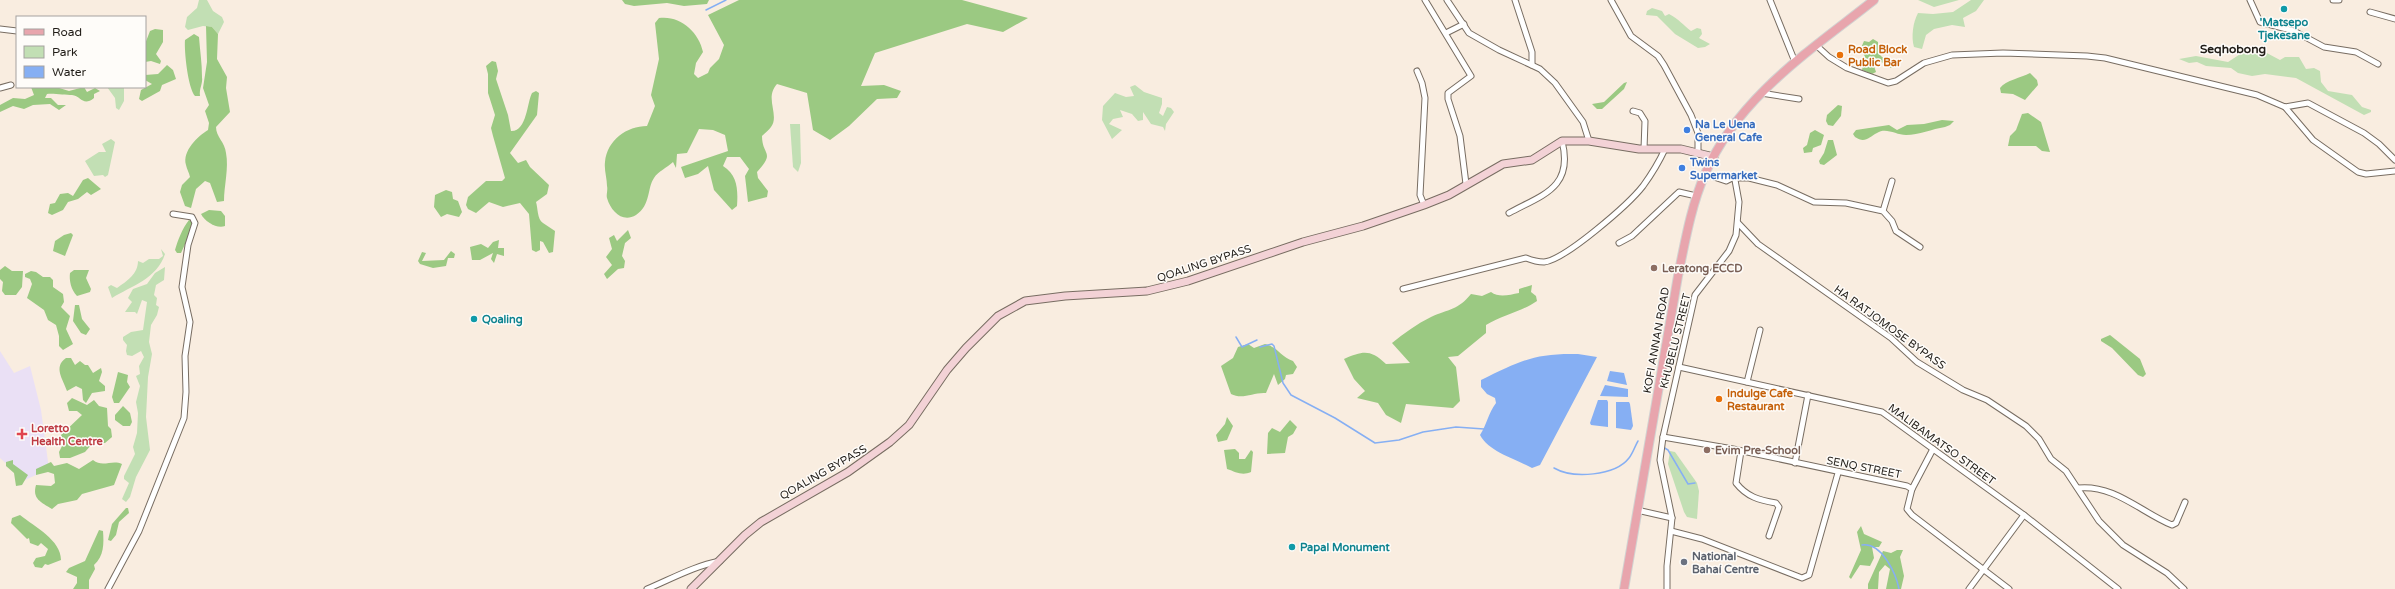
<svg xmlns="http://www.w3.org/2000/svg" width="2395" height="589" viewBox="0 0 2395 589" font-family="'Varela Round',sans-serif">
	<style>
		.medical { fill: #eae0f5 }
		.green { fill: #c2dfb4 }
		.forest { fill: #9bc982 }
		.water { fill: #86aff3 }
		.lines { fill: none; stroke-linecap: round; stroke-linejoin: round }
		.stream { stroke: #86aff3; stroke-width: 1.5 }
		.street-casing { stroke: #786d62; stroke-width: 7 }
		.secondary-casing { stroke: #786d62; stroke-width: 9 }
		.primary-casing { stroke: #d2d2d1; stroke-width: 10 }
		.street { stroke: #fff; stroke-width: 5 }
		.secondary { stroke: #f3d2d6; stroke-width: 7 }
		.primary { stroke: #e8a5ad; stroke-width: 8 }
		.culture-dot { fill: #0f9aa8; stroke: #fefcf9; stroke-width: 1.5 }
		.food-dot { fill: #e8710a; stroke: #fefcf9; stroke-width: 1.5 }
		.shop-dot { fill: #3f7fe0; stroke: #fefcf9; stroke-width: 1.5 }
		.education-dot { fill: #8d6e63; stroke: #fefcf9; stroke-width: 1.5 }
		.health-dot { fill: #e0444e; stroke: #fefcf9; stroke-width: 1.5 }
		.worship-dot { fill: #6b7280; stroke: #fefcf9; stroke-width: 1.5 }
		.labels { text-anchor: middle; stroke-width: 3; stroke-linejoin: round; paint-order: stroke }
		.culture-label { font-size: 11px; font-weight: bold; fill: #0d838f; stroke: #fefcf9; text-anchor: start }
		.food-label { font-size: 11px; font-weight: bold; fill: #c56008; stroke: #fefcf9; text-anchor: start }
		.shop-label { font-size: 11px; font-weight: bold; fill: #366cbe; stroke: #fefcf9; text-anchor: start }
		.street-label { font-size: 11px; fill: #201c17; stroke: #fefcf9 }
		.education-label { font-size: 11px; font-weight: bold; fill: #785e54; stroke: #fefcf9; text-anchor: start }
		.health-label { font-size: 11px; font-weight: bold; fill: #be3a42; stroke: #fefcf9; text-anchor: start }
		.worship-label { font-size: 11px; font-weight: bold; fill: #5b616d; stroke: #fefcf9; text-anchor: start }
		.neighbourhood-label { font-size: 12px; font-weight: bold; fill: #201c17; stroke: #fefcf9 }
	</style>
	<rect width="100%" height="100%" fill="#f9ede0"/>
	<polygon class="medical" points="0,351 14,373 30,366 41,410 49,469 25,480 0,458"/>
	<g class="green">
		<polygon points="199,0 207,0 213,11 222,17 224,22 218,34 212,27 203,26 188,30 185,27 187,17 197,8"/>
		<polygon points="1918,0 1959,0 1934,7"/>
		<path d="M 1971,0 L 1984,0 L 1976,11 L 1963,18 L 1965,27 L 1952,25 L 1934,29 L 1926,35 L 1922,49 L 1914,47 C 1911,37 1913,22 1918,13 L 1933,14 L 1953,12 Z"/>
		<path d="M 1652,8 L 1662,11 L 1665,16 L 1669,14 C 1679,19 1683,25 1691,31 L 1697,28 L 1701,29 L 1702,34 L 1699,38 L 1710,44 L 1705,47 L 1698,48 L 1675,34 L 1657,16 L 1646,15 L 1647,11 Z"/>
		<polygon points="2245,51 2258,53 2263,51 2280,60 2285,57 2299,57 2306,69 2314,68 2320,71 2321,82 2328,91 2352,95 2362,107 2371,110 2371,112 2364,115 2296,78 2265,74 2252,76 2238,73 2231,68 2206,66 2197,62 2189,63 2179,59 2196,56 2228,62"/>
		<polygon points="1135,85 1144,92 1162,98 1162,104 1159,113 1163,116 1167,107 1171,108 1174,112 1166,124 1165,131 1163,127 1151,124 1143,112 1143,120 1138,121 1132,114 1120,110 1123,117 1113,119 1109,124 1122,130 1112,139 1102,120 1103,106 1115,93 1126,97 1134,96 1130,87"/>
		<polygon points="107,87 124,87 124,101 119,110 116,108 115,98"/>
		<polygon points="790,124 800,124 801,163 798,172 793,167"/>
		<polygon points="111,139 115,142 108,175 105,177 103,175 94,176 85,161 99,152 106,152 102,144"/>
		<path d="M 161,249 L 165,254 C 157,279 131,286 112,298 L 108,287 L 111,285 L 117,288 C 127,281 138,274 138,261 L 143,263 L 149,259 L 159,259 L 163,256 Z"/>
		<polygon points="165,267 164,280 156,285 154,295 157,298 156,305 159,307 157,315 151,325 149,342 152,354 148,377 146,417 150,450 136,477 130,497 126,502 122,499 129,483 124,479 124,476 135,454 133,447 137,433 138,413 136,402 140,386 136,376 140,374 139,366 144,357 141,351 132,356 127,355 126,351 127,345 123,340 123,337 131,332 143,330 147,302 142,300 137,314 135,312 125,312 132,302 128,298 133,289 147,284 155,273"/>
		<polygon points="1670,451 1675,452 1697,483 1699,491 1697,519 1687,517 1684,512 1668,464"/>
	</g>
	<g class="forest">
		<polygon points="622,0 709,0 707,4 684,6 667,3 634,6 625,4"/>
		<path d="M 739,0 L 962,0 L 1028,18 L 1003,32 L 967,24 L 875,53 L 861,86 L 884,85 L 901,91 L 897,98 L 877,99 L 849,126 L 830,140 L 813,130 L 807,93 L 777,84 C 764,98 780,115 771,127 C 769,130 765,133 762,136 C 762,156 776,151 757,172 L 758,178 L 768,191 L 767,197 L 748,202 L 745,176 L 749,169 L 740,157 L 727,157 L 723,166 C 738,175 738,191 737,206 L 732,210 L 714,190 L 708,166 L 698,174 L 685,178 L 681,167 L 728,151 L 725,135 L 713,130 L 699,129 L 687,153 L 677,154 L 676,168 L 673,162 C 667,168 658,171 654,178 C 647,188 651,205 636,215 C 623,223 611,212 607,198 C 606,195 608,190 607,186 C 607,178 604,170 605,162 C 607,140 627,126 647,126 L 655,106 L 651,95 L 659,59 L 655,23 L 659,18 C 680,15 699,32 703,52 L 696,63 L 694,74 L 698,78 L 708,73 L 710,68 L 719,59 L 724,45 L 708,15 Z"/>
		<path d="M 206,26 L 212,27 L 218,34 L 217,59 L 227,77 L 226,88 L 230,112 L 216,127 C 216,137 225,142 226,153 C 229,168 224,186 224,201 L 217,202 L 210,183 L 205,181 L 196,189 L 191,208 L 185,206 L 180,192 L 182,185 L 190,177 C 189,172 187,170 186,165 C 182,151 198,136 208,130 L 209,123 L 205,111 L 209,105 L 203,88 L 207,62 Z"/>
		<polygon points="155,29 163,30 163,42 156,54 161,61 160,64 151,61 145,62 145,44 150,31"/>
		<path d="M 194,34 L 199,37 C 200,51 202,63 202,77 C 203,84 199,88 200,96 L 195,96 C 188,88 184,51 185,40 Z"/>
		<polygon points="1873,39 1878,42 1878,53 1882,57 1895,63 1891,68 1875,58 1872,60 1876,72 1872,74 1862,70 1865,57 1861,48 1864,41 1869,42"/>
		<path d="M 492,61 L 496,62 L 498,71 L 496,79 L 508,115 L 511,131 C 527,132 527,102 532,93 L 536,91 L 539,93 L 537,115 L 510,153 L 518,163 L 526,160 L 530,167 L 549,185 L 547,194 L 536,202 C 538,208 537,219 543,223 C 547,226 551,228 555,231 L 553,252 L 549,253 L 543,242 L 540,241 L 540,250 L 536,252 L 532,250 L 529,214 L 520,203 L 503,207 L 489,202 L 476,213 L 468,209 L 466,205 L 468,197 L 486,181 L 502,181 L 505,178 L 493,136 L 491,128 L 495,115 L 488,93 L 488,74 L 486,66 Z"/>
		<polygon points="167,65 173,70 176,79 162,85 160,91 142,101 139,99 141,90 152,84 145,80 145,75 158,74"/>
		<path d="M 2030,73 L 2037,80 L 2038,85 L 2025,100 L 2013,94 L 2001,93 L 2000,88 C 2006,80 2021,78 2030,73 Z"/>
		<polygon points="1627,82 1624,89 1602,109 1597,109 1592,104 1604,102 1624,83"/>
		<path d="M 31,87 L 56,87 L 69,91 L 84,87 L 87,92 L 95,88 L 100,91 L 94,94 L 94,98 C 83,107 81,96 72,95 C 66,95 52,93 47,94 L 45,98 L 51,98 L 58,105 L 66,105 L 59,110 L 50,104 L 33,105 L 24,109 L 13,106 L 0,112 L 0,105 L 13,98 L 25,99 L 34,95 Z"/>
		<polygon points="1838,105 1842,106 1841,116 1833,126 1828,125 1826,121 1827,115"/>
		<polygon points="2028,113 2041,122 2050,152 2042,151 2036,146 2008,146 2010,136 2016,130 2022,114"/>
		<path d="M 1942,120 L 1954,121 L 1950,125 L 1945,127 C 1932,129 1919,135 1906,135 C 1896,135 1886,127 1877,133 C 1869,137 1865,144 1855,137 L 1853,134 L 1856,130 L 1889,125 L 1897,130 L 1907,125 L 1924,124 Z"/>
		<polygon points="1815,130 1824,135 1821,145 1813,148 1812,152 1804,153 1803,148 1807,145 1810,133"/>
		<polygon points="1828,140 1833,140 1837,155 1824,165 1820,164 1819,161 1824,153"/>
		<polygon points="88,178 101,189 91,195 87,192 78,199 68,202 63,210 52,215 48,213 50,204 55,203 60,194 68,193 73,196 83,180"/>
		<polygon points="446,190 452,192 453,199 458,201 462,212 459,217 447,214 441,217 434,207 435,195"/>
		<path d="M 209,210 L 221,211 L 225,216 L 225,226 C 217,229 205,222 201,214 Z"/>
		<path d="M 189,220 L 193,222 C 189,233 186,243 181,253 L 177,253 L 175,250 C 178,240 182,229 189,220 Z"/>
		<polygon points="628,230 631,238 625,243 622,256 625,261 624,268 618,269 607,279 604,274 612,265 606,257 612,249 609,238 614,235 617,241"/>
		<polygon points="71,233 73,235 65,256 53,251 55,241 64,235"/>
		<polygon points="499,240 498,248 504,248 504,256 497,254 494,263 491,259 493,253 480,260 472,260 470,247 481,244 488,248 493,242"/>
		<polygon points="451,251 455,254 454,258 448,258 446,266 433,268 420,264 418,261 422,252 426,253 422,261 444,260"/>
		<polygon points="5,266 12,271 23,271 22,287 16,295 5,295 2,291 3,282 0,279 0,270"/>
		<path d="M 74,270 L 89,270 L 86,278 L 91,289 L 90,292 L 77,296 C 71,290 69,280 70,273 Z"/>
		<polygon points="31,271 36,272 43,277 50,277 53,280 53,287 63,294 64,302 61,307 70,316 66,329 73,344 63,350 59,346 59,336 56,325 48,320 44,310 27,298 32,284 30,279 25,277 25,274"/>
		<path d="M 1532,285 L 1531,292 L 1536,296 L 1537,301 C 1521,312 1503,315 1486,325 L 1486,333 L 1458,356 L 1448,357 L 1456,367 L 1460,401 L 1453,408 L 1406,404 L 1401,423 L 1386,415 L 1378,403 L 1357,398 L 1365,391 L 1354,379 L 1344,359 C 1363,351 1370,349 1386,364 L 1410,363 L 1392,343 C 1404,333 1417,324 1431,317 C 1449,309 1458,310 1471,294 L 1482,296 L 1491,292 C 1499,298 1509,295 1519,293 L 1519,289 Z"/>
		<polygon points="75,305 79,305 82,319 90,329 86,335 81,333 73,321"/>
		<polygon points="2110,335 2140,359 2146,374 2143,377 2138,375 2112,348 2101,341 2101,339"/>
		<path d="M 1248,344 L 1254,348 L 1265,344 C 1278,347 1281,357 1293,361 L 1297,367 L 1293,374 L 1286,375 L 1285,379 L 1278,385 L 1274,374 L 1266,393 C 1253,392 1243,400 1231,394 L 1221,366 L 1233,358 L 1238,347 Z"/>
		<path d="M 66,358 L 71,358 L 75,365 L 80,361 L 85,365 L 88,365 L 93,373 L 101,368 L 102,372 L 99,381 L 105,386 L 105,391 L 92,393 L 86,403 L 83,400 L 82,389 L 76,386 L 67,391 C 63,379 53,367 66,358 Z"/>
		<polygon points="118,372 128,375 127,382 130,387 119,403 114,403 112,397"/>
		<polygon points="72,398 87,405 94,400 99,406 107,408 108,426 111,429 112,437 105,443 92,444 85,452 70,458 60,458 59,452 63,444 61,435 82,415 77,411 69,411 67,403"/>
		<polygon points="123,406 130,413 132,422 130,426 123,426 115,420 115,415"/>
		<polygon points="1227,417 1233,426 1227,440 1218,442 1216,435 1225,424"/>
		<polygon points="1290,420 1297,427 1293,434 1288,437 1285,453 1267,454 1268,433 1272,428 1280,432"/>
		<path d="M 1235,449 L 1239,453 L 1239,459 L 1245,459 L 1251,450 L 1253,452 L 1251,472 C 1242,476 1236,472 1227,469 L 1224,450 Z"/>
		<polygon points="13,460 13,464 28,475 22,485 16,486 14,473 6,466 6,462"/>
		<path d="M 93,460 C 103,468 112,459 122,464 L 114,485 L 82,494 L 77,500 L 58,504 L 52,509 C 41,502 32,499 36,485 L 51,486 L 55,483 L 54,474 L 48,472 L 36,475 L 36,469 L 51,462 L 54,466 L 67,463 L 79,469 Z"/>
		<polygon points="126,508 128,508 129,513 119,522 116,535 111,541 108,540 112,524"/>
		<path d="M 20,515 C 35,527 61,540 61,560 L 48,565 L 45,564 L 42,568 L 35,567 L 33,563 L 36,558 L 45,556 L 48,549 L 41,543 L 38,546 L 30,543 L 29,538 L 27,539 L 11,523 L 12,518 Z"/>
		<polygon points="1861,526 1864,534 1882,542 1879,547 1872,547 1874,558 1870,566 1860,565 1851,579 1849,577 1861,550 1857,532"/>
		<path d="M 99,530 L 103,531 C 104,544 104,556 94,565 L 95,569 L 89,580 L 89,589 L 73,589 L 77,583 L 77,577 L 66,572 L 69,568 L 85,561 Z"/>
		<polygon points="1897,550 1903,550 1900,557 1904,576 1901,589 1886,589 1890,569 1885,565 1879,572 1878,589 1868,589 1868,584 1883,551 1891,553"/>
	</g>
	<g class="water">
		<path d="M 1578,354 L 1597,357 L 1540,465 L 1532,468 C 1516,459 1489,452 1480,435 C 1487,424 1488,414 1496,403 L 1495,398 L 1487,394 L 1481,387 L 1481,380 C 1520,361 1534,353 1578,354 Z"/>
		<polygon points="1610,371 1624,373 1627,385 1607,381"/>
		<polygon points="1605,385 1628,389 1628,397 1600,396"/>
		<polygon points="1598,400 1607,400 1608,402 1608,427 1591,425 1590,423"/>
		<polygon points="1616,402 1629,402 1630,404 1633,426 1631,430 1616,428"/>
	</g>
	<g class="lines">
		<g class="stream">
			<polyline points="706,10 726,0"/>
			<polyline points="1236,337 1242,347 1257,340"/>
			<polyline points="1260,347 1272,344 1274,346 1283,383 1291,395 1335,418 1375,443 1399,440 1423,432 1456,427 1484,429"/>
			<polyline points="1663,447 1668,450 1688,484 1695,483"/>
			<path d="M 1554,468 C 1573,479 1615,476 1629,458 C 1633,453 1635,446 1638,441"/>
			<path d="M 1862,545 C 1882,542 1896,574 1899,589"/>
		</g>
		<defs>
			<g id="street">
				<polyline points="1425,0 1471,76 1448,93 1448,99 1460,136 1466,184"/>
				<polyline points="1447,0 1469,33 1499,50 1540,69 1555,83 1583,122 1589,141"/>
				<polyline points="1515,0 1532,52 1532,65"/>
				<polyline points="1611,0 1631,36 1658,56 1664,65 1691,115 1698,133 1698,152"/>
				<polyline points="1770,0 1795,62"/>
				<polyline points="2250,0 2260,22 2294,31 2324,47 2356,52 2378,64"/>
				<polyline points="2333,0 2339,0"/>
				<polyline points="2370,12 2395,19"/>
				<polyline points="0,29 17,31"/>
				<polyline points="1446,33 1464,24"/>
				<polyline points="1817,46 1829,57 1847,68 1888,83 1896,81 1924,63 1952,55 2003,53 2087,56 2105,58 2257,95 2285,107 2308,103 2364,133 2379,144 2395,160"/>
				<polyline points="1417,71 1422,83 1425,98 1420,195 1424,205"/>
				<polyline points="0,88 11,85"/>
				<polyline points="1761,93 1799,99"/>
				<polyline points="2285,107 2313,140 2358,172 2366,174 2395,171"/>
				<polyline points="1633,111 1640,113 1645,121 1644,149"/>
				<polyline points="1705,174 1726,181 1732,178 1749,178 1777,185 1814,202 1846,203 1883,211 1892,221 1896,231 1920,247"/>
				<polyline points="1883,211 1892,181"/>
				<path d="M 1509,213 C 1542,195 1574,188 1562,141"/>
				<polyline points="1738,223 1758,244 1891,338 1917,362 1963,390 1987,400 2026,426 2039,439 2051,459 2066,471 2099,521 2123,545 2167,573 2184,589"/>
				<polyline points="1619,243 1632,236 1679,192 1692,195"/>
				<path d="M 1403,289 L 1526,258 C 1531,260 1538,262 1544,262 C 1565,260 1629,204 1643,186 C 1651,175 1659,162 1665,149"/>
				<polyline points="1679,367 1882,412 2024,515 2118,589"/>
				<polyline points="1747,382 1760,330"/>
				<polyline points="1663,437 1733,449 1907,486 1912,489 1907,509 1912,515 2009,589"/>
				<path d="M 1741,451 L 1736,483 C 1747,497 1759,500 1776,503 L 1779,507 L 1769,536"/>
				<polyline points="1795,463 1808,395"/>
				<path d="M 2078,488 C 2114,484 2142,513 2172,525 L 2176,523 L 2185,502"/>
				<polyline points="1912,489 1933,449"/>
				<polyline points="1637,510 1672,518"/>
				<polyline points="1671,531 1702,539 1802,578 1809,575 1838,473"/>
				<polyline points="108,589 139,531 184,418 186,392 185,356 190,322 182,287 188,245 195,223 192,217 173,214"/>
				<path d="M 647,589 C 671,579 694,566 720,561"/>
				<polyline points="1667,589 1667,566 1672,518 1660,460 1663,437 1695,295 1729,251 1736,235 1739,202 1735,180"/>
				<polyline points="1969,589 2024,515"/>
			</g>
			<polyline id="secondary" points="691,589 745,535 761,522 848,472 890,442 909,425 947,370 966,348 998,316 1025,301 1065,296 1147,291 1188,281 1303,242 1363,226 1424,205 1449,195 1503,164 1532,160 1562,141 1589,141 1639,149 1681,149 1714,157"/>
			<path id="primary" d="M 1624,589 L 1678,276 C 1685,242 1691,206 1705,174 C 1738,97 1811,50 1874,0"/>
		</defs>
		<use href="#street" class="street-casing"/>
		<use href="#secondary" class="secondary-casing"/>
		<use href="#primary" class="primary-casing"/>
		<use href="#street" class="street"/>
		<use href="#secondary" class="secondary"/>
		<use href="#primary" class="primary"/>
	</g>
	<g class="culture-dot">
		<circle cx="2284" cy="9" r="4"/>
		<circle cx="474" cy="319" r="4"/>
		<circle cx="1292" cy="547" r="4"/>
	</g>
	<g class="food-dot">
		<circle cx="1840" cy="55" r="4"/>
		<circle cx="1719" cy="399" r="4"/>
	</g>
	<g class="shop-dot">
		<circle cx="1687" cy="130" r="4"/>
		<circle cx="1682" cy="168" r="4"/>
	</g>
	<g class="education-dot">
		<circle cx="1654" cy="268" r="4"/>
		<circle cx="1707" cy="450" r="4"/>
	</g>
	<path class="health-dot" d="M20 428h4v4h4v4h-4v4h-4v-4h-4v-4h4z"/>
	<circle class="worship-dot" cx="1684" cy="562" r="4"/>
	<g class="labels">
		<g class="culture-label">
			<text x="2284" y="26" text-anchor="middle">'Matsepo<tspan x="2284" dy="13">Tjekesane</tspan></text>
			<text x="482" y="323">Qoaling</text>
			<text x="1300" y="551">Papal Monument</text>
		</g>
		<g class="food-label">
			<text x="1848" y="53">Road Block<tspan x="1848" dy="13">Public Bar</tspan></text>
			<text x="1727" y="397">Indulge Cafe<tspan x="1727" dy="13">Restaurant</tspan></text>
		</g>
		<g class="shop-label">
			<text x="1695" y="128">Na Le Uena<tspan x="1695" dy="13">General Cafe</tspan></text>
			<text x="1690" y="166">Twins<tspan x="1690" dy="13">Supermarket</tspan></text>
		</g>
		<g class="street-label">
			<text transform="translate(1204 263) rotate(-18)" y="4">QOALING BYPASS</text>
			<text transform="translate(1890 327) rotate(36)" y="4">HA RATJOMOSE BYPASS</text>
			<text transform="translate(1656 340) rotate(-80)" y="4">KOFI ANNAN ROAD</text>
			<text transform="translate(1675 341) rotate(-76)" y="4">KHUBELU STREET</text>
			<text transform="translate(1942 444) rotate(36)" y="4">MALIBAMATSO STREET</text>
			<text transform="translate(1864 467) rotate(11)" y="4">SENQ STREET</text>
			<text transform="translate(823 472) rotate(-30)" y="4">QOALING BYPASS</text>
		</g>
		<g class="education-label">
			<text x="1662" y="272">Leratong ECCD</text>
			<text x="1715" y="454">Evim Pre-School</text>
		</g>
		<g class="health-label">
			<text x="31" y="432">Loretto<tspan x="31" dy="13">Health Centre</tspan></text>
		</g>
		<g class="worship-label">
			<text x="1692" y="560">National<tspan x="1692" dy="13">Bahaí Centre</tspan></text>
		</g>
		<g class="neighbourhood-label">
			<text x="2233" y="53">Seqhobong</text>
		</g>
	</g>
	<rect x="16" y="16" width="130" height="72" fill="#fefcf9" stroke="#a5a29f"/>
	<rect x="24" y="29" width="20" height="6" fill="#e8a5ad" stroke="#a5a29f"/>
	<text x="52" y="36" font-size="12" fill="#201c17">Road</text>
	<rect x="24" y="46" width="20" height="12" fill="#c2dfb4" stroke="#a5a29f"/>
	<text x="52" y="56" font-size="12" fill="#201c17">Park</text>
	<rect x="24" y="66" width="20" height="12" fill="#86aff3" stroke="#a5a29f"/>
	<text x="52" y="76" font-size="12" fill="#201c17">Water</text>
</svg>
